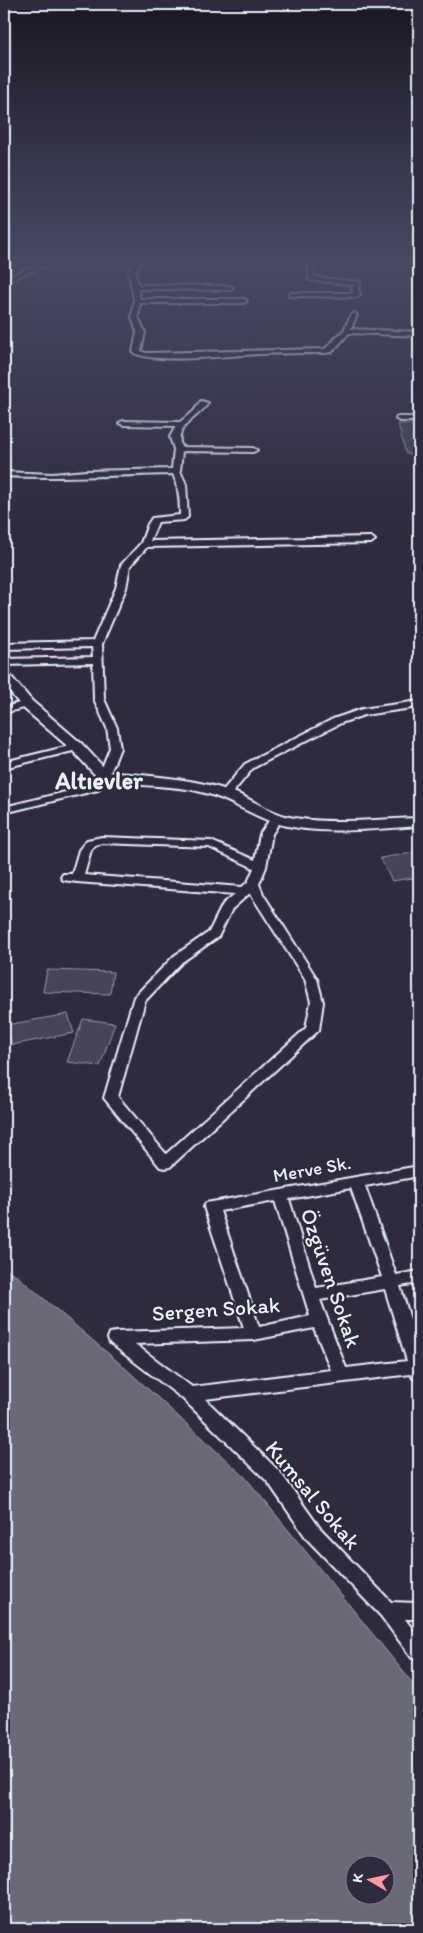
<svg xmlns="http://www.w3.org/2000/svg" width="423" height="1933" viewBox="0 0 423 1933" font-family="Itim,sans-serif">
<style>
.green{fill:#464455;stroke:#979aa6}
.water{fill:#696978;stroke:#9c9fab;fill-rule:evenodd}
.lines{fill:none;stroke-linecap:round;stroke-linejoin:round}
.minor-casing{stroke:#e8f1f8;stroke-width:4}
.tertiary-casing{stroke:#e8f1f8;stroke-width:4}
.minor{fill:#2f2a3d;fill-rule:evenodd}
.tertiary{fill:#2f2a3d;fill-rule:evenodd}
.labels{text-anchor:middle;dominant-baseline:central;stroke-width:4.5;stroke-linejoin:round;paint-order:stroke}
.street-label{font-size:19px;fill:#e8f1f8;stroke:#2f2a3d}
.near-street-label{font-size:22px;fill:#e8f1f8;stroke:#2f2a3d}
.district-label{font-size:24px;font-weight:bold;fill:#e8f1f8;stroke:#2f2a3d}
</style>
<rect width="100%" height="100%" fill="#2f2a3d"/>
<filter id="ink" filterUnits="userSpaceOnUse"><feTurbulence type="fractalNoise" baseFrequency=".02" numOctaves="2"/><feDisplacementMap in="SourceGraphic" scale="10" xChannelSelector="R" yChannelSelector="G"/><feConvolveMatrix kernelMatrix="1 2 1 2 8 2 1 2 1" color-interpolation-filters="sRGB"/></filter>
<g filter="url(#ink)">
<path class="green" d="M 398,424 L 419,424 L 419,454 L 406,454 Z
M 419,852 L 419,877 L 392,881 L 380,858 Z
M 47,970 L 113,972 L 110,994 L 43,992 Z
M 68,1014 L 74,1033 L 12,1045 L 6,1025 Z
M 83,1019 L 115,1023 L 100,1066 L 67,1062 Z"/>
<path class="water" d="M 4,1268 L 16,1275 L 124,1367 L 246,1478 L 419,1691 L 419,1929 L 4,1929 ZM 356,1866 L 386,1866 L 386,1896 L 356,1896 Z"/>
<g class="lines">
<defs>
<path id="minor" d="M 48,261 L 58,261 L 4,282 L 4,278 Z
M 136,261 L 142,261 L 135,271 L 138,285 L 230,286 L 233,288 L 230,290 L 138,289 L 140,299 L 244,299 L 247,301 L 244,303 L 140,303 L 138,317 L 145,332 L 141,351 L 146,353 L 325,349 L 344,330 L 351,315 L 354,313 L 357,315 L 351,329 L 419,332 L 419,336 L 349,333 L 332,352 L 325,353 C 303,353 281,353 259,354 C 235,355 150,365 133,352 L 137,332 L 132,317 L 134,301 L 129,271 Z
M 309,261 L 315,261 L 314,277 L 360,282 L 358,289 L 360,295 L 357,297 L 289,296 L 289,294 L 291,293 L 353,293 L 352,289 L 354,285 L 309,280 Z
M 201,401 L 208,403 C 197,420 174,424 181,447 L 253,448 L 257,450 L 253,452 L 182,451 L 180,471 L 186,484 L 188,517 L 184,520 L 158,522 L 150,541 L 371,537 L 375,540 L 371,543 L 147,547 L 130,566 L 126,588 L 102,644 L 104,699 L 117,728 L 120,748 L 109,776 L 98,790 L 4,813 L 4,807 L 90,786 L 99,775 L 110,748 L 107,728 L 94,699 L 93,663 L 4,665 L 4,659 L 93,657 L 92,647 L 4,649 L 4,643 L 93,641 L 116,588 L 121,565 L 141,543 L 148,524 L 152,518 L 180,515 C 180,500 179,487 173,474 C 117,475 60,479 4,476 L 4,472 L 52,474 L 86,471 L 172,469 L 174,449 L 170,437 L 176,426 L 123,425 L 119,423 L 123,421 L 180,422 L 194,411 Z
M 397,417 L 419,417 L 419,421 L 400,421 L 396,419 Z
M 27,701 L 32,704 L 31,706 L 4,713 L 4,707 Z
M 419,701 L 419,707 L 364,715 L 341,723 L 253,768 L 230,796 L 226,797 L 220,794 L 245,764 L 333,719 L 362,709 Z
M 77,744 L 81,745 L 82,747 L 81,749 L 4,768 L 4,762 Z
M 276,815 L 282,818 L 272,834 L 266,867 L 259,884 L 263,894 L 317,979 L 323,1002 L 319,1030 L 170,1167 L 165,1168 L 160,1167 L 104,1098 L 134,997 L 174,956 L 209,932 L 223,904 L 235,894 L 77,882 L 63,880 L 61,877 L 63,874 L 72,874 L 79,850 L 87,840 L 102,837 L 211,841 L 255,860 L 260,834 L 272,816 ZM 102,843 L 209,847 L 254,868 L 248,882 L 242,887 L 84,875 L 91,850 L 95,845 ZM 250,893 L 305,979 L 311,1002 L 306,1028 L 166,1154 L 118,1097 L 145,1001 L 182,962 L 218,937 L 232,909 Z
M 419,1166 L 419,1176 L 365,1186 L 396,1275 L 419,1271 L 419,1283 L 400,1286 L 419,1348 L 419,1380 L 413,1378 L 411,1374 L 205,1399 L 280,1472 L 319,1527 L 391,1602 L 419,1603 L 419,1619 L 405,1619 L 419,1638 L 419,1661 L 412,1658 L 381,1616 L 307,1539 L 268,1482 L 183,1399 L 110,1343 L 108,1338 L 110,1333 L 116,1332 L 244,1328 L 204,1207 L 206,1203 ZM 351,1188 L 382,1277 L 316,1288 L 289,1199 ZM 275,1201 L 310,1316 L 259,1327 L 220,1211 ZM 385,1289 L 407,1361 L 346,1368 L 320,1300 ZM 314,1328 L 331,1370 L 192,1387 L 135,1344 L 254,1340 Z"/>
<path id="tertiary" d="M 4,673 L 9,674 L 32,701 L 82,744 L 108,772 C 150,776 193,778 233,792 C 252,799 269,813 289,817 C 331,825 376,819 419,818 L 419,826 C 373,829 320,836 275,823 C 248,814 227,797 197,791 C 165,784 131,787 99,779 L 72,750 L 22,707 L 4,685 Z"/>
</defs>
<use href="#minor" class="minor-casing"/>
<use href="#tertiary" class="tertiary-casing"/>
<use href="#minor" class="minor"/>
<use href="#tertiary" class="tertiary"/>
</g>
</g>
<linearGradient id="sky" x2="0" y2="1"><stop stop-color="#1a1722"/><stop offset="0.49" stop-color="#474a62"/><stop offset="1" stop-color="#474a62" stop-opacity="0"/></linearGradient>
<rect width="423" height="532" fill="url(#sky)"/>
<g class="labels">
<g class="street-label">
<text transform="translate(312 1169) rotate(-10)">Merve Sk.</text>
</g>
<g class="near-street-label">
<text transform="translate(331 1278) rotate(71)">Özgüven Sokak</text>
<text transform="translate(216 1309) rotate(-4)">Sergen Sokak</text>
<text transform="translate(313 1495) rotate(50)">Kumsal Sokak</text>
</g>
<g class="district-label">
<text x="99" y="780">Altıevler</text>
</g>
</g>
<rect width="423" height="1933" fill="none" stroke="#2f2a3d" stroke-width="20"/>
<rect x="10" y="10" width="403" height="1913" fill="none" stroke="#e8f1f8" stroke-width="2" filter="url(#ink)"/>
<g transform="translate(370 1880) rotate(279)"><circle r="24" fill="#2f2a3d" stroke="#797a88"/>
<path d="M0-4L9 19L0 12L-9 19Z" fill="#ff9aa2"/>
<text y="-8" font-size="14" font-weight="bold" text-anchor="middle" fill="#e8f1f8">K</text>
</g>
</svg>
